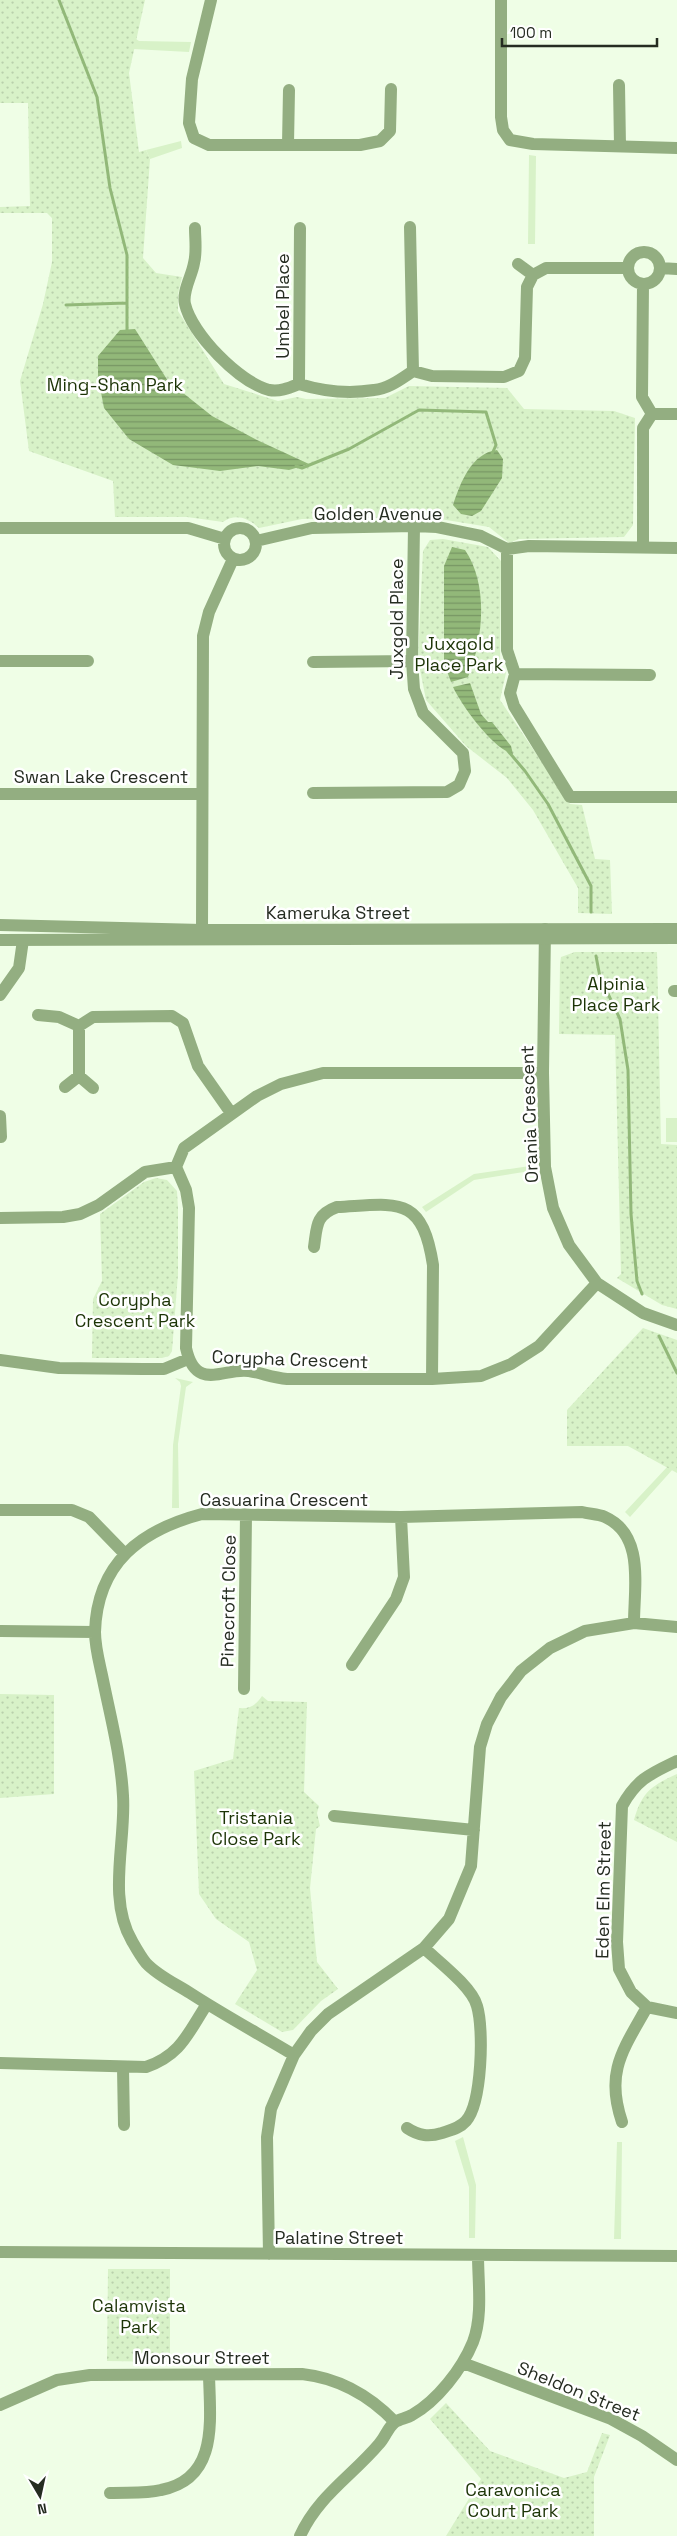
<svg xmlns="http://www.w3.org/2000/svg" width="677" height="2536" viewBox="0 0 677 2536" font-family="'Space Grotesk',sans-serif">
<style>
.grass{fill:#d8f2c8}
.park{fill:url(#park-dots)}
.water{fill:url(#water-rules)}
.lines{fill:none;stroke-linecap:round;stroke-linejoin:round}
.stream{stroke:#92b879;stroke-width:3}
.minor{stroke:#93ae81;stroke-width:12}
.tertiary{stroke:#93ae81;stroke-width:12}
.labels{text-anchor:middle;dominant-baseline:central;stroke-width:5;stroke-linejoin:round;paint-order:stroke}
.street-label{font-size:18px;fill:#252c21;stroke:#fff}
.park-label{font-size:18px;fill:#1c3406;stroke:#fff}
</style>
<defs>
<pattern id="park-dots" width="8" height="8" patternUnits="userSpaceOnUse" patternTransform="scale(1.25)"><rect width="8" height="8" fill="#d8f2c8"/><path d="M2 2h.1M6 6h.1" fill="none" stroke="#b9d0ac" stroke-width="1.8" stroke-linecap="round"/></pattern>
<pattern id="water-rules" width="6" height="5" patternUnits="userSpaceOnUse" patternTransform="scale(1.25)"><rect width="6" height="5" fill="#92b879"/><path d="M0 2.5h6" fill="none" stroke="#779663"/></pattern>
</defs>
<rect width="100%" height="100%" fill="#effee6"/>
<path class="grass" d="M 136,39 L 139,41 L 191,42 L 189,52 L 133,49 Z
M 181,141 L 182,148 L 150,159 L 146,150 Z
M 529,155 L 536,156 L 535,244 L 528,244 Z
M 666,1118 L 677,1118 L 677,1142 L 666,1142 Z
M 530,1166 L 530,1171 L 474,1180 L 426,1212 L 422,1207 L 474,1174 Z
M 175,1378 L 193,1382 L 186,1387 L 178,1444 L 179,1508 L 172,1508 L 173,1445 L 181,1386 L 180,1382 Z
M 668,1466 L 673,1469 L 630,1517 L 625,1512 Z
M 463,2137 L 476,2185 L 475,2238 L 469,2238 L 469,2187 L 455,2141 Z
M 617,2142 L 622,2142 L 621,2239 L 614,2239 Z"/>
<path class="park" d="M 0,0 L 145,0 L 129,73 L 139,152 L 146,150 L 150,159 L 143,258 L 156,273 L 182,277 L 178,294 L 178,311 L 224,384 L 278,401 L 297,397 L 306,399 L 385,398 L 409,386 L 507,388 L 524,409 L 614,411 L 635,418 L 633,525 L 624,537 L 519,539 L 509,543 L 489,527 L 428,517 L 302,519 L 259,528 C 248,518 236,513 223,522 L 187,517 L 115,517 L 113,481 L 29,451 L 20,381 L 43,304 L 52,262 L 52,218 L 47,213 L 0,213 L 0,207 L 30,206 L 28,103 L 0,103 Z
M 443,539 L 488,547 L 501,561 L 500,663 L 506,673 L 500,700 L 570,804 L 582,805 L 595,859 L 610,860 L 612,914 L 578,913 L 578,888 L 533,810 L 507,778 L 466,746 L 426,700 L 418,659 L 423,551 L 430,540 Z
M 575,952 L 657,952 L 661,1144 L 677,1145 L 677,1309 L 662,1305 L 617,1278 L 621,1274 L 615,1035 L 559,1034 L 560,964 L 561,957 Z
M 156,1178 L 167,1180 L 177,1191 L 178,1209 L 178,1274 L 172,1351 L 169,1356 L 162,1358 L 92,1358 L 93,1299 L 102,1281 L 100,1214 L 144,1182 Z
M 643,1328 L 677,1340 L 677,1473 L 628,1446 L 567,1446 L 567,1410 Z
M 0,1694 L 54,1695 L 54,1794 L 0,1798 Z
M 262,1696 L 268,1701 L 307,1702 L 304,1792 L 319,1806 L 317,1813 L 320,1826 L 316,1829 L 310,1888 L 317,1962 L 338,1989 L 321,2001 L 293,2030 L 282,2032 L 235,2004 L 257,1970 L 249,1942 L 216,1919 L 199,1894 L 194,1771 L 233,1759 L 239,1708 C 250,1709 256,1705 262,1696 Z
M 677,1774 L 677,1842 L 634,1820 C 642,1792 651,1786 677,1774 Z
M 108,2269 L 170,2269 L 170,2362 L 107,2361 Z
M 446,2403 L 490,2451 L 564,2478 L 587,2472 L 602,2433 L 610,2435 L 594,2477 L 594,2536 L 446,2536 L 481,2479 L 430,2419 Z"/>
<path class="water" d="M 135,329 L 168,381 L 212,416 L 257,440 L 309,464 L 289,470 L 258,466 L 220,471 L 173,465 L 129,439 L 104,408 L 98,377 L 98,356 L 120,330 Z
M 497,450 L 503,459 L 502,478 L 481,511 L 472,516 L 461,514 L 453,505 C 460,484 471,453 497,450 Z
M 452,547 L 465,550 C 489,585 483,640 468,677 L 451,682 L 444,663 L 444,566 Z
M 470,683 L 481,714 L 488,722 L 492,722 L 511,746 L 513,754 C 493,749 462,706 453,687 Z"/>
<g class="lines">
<path class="stream" d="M 59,0 L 97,97 L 110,188 L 127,255 L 127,332
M 66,305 L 126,303
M 296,466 L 302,468 L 349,449 L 419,410 L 486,412 L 496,445 L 492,454
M 508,751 L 525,771 L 548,804 L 591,886 L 591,912
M 596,956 L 600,977 L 620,1019 L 628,1070 L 631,1214 L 637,1281 L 642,1294
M 659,1336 L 677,1373"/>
<path class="minor" d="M 211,0 L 192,79 L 189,123 L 194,138 L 209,145 L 360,145 L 380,141 L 390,131 L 391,89
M 501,0 L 501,117 L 503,130 L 510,140 L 533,144 L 677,148
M 619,85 L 620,146
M 288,144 L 289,90
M 410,227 L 413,371
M 195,228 C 195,239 197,252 194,263 C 192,276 182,291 185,304 C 192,334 239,382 269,390 C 280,392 289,388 299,384
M628 268a16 16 0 1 1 32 0a16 16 0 1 1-32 0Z
M 518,264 L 533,275
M 660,268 L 677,269
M 299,384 C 322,391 349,394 374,390 C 388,389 401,379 413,371 L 432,376 L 504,377 L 519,371 L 525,358 L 527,287 L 533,275 L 546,268 L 628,268
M 299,384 L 300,228
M 652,414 L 677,414
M 0,528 L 188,528 L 225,539
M224 544a16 16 0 1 1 32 0a16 16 0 1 1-32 0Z
M 256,541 L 312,528 L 414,526 L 437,527 L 481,536 L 507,549 L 529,546 L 677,548
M 643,546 L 643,428 L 652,414 L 642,397 L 643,284
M 507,549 L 507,650 L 515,674 L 510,693 L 514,706 L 570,797 L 677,797
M 0,661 L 88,661
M 313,662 L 412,661
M 515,674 L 650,675
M 313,793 L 447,792 L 459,785 L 465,771 L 463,753 L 423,713 L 414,689 L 412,661 L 414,526
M 0,794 L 202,794
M 545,929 L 543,1073 L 545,1167 L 553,1208 L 569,1245 L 597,1283 L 643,1313 L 677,1325
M 202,930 L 203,636 L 209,612 L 233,559
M 674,991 L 677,991
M 0,995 L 19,968 L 23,940
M 38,1015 L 59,1017 L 79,1026 L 93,1017 L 172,1016 L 183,1023 L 198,1066 L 231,1113
M 79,1026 L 79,1076 L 93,1088
M 543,1073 L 323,1073 L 281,1084 L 257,1096 L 184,1148 L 176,1167 L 186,1190 L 189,1208 L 186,1348 C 196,1393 224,1367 249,1371 C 262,1373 273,1378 287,1379 L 432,1379 L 481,1376 L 511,1364 L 539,1346 L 597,1283
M 65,1087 L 79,1076
M 0,1116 L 1,1137
M 0,1218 L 63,1217 L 80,1214 L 99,1205 L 145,1172 L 176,1167
M 314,1247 C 317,1227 315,1215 337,1207 C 397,1204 422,1194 433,1265 L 432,1379
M 0,1360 L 59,1368 L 143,1369 L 164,1369 L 188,1359
M 0,1510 L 72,1510 L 89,1517 L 124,1553
M 0,1631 L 95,1632
M 352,1665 L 396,1599 L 404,1577 L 401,1517
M 244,1689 L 246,1514
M 677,1761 C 650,1774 637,1779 622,1806 L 617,1942 L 619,1969 L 631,1992 L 647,2007 L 677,2013
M 334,1816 L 474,1830
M 294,2055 C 259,2034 224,2015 190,1993 C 176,1984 158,1976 146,1963 C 141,1957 136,1948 132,1941 C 107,1898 126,1842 123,1796 C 121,1757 111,1719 103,1680 C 100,1665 95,1648 95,1632 C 97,1563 141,1530 202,1514 L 401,1517 L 582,1512 C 589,1514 598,1514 605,1517 C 645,1535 634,1587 634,1623
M 0,2063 L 146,2067 C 181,2055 188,2033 207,2004
M 123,2068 L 124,2125
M 622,2122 C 605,2072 623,2050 647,2007
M 407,2128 C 419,2136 429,2137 442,2133 C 451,2130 460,2128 466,2121 C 482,2103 484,2029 477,2006 C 472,1987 439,1962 424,1948
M 0,2252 L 677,2256
M 269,2254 L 267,2137 L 271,2109 L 294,2055 L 311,2031 L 328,2014 L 424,1948 L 449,1919 L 471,1866 L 480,1747 L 487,1724 L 501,1697 L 521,1671 L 550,1648 L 585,1631 L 634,1623 L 677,1627
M 463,2363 L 611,2419 L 642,2436 L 677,2460
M 0,2405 L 57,2380 L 90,2375 L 302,2374 C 338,2378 370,2396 395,2422
M 110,2493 C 127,2492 145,2494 161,2490 C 219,2479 210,2420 209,2375
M 300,2536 C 318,2496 352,2476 379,2444 C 385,2438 388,2427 395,2422 C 400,2419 407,2418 412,2415 C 437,2401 462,2369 473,2342 C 483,2316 478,2282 478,2255"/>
<path class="tertiary" d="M 0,925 L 202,930 L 677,929
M 0,940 L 677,938"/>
</g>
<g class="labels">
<g class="street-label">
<text transform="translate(282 306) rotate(-90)">Umbel Place</text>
<text x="378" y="513">Golden Avenue</text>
<text transform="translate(396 619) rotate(-90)">Juxgold Place</text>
<text x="101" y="776">Swan Lake Crescent</text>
<text x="338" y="912">Kameruka Street</text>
<text transform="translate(529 1114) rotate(-92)">Orania Crescent</text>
<text transform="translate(290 1359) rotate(2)">Corypha Crescent</text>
<text x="284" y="1499">Casuarina Crescent</text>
<text transform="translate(228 1601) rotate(-89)">Pinecroft Close</text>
<text transform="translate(603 1890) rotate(-89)">Eden Elm Street</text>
<text x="339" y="2237">Palatine Street</text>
<text x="202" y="2357">Monsour Street</text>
<text transform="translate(579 2391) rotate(22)">Sheldon Street</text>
</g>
<g class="park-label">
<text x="115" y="384">Ming-Shan Park</text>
<text x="459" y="643">Juxgold<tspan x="459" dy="21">Place Park</tspan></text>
<text x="616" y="983">Alpinia<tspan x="616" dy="21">Place Park</tspan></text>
<text x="135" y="1299">Corypha<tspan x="135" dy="21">Crescent Park</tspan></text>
<text x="256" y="1817">Tristania<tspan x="256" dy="21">Close Park</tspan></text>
<text x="139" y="2305">Calamvista<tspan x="139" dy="21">Park</tspan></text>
<text x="513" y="2489">Caravonica<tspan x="513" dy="21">Court Park</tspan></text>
</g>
</g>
<g transform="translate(40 2496) rotate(171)" stroke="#ffffff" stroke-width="4" paint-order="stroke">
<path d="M0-4L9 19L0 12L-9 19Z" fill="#252c21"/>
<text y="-8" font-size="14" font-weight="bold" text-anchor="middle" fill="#252c21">N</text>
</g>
<path d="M502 38v8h155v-8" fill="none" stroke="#252c21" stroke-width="2.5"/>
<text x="510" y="38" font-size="15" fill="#252c21" stroke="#ffffff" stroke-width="4" paint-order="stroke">100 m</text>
</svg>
